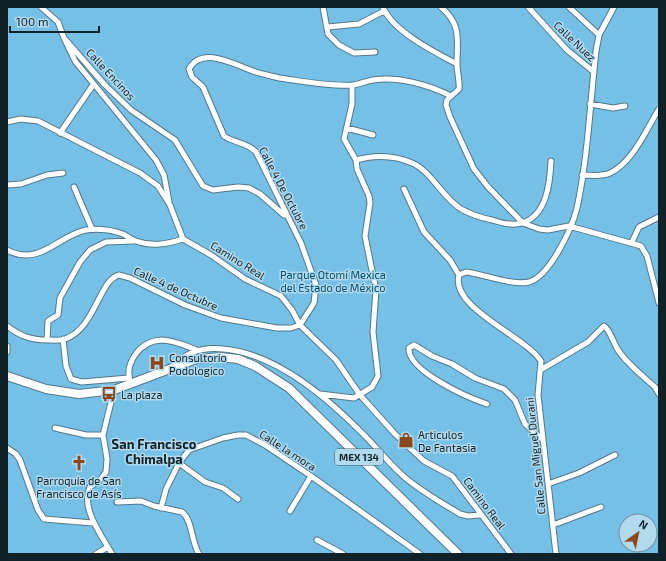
<svg xmlns="http://www.w3.org/2000/svg" width="666" height="561" viewBox="0 0 666 561" font-family="'Exo 2',sans-serif">
<style>
.green{fill:#74c0e6;fill-rule:evenodd}
.lines{fill:none;stroke-linecap:round;stroke-linejoin:round}
.street-casing{stroke:#53788a;stroke-width:7}
.primary-casing{stroke:#53788a;stroke-width:10}
.street{stroke:#fff;stroke-width:5}
.primary{stroke:#fff;stroke-width:8}
.labels{text-anchor:middle;dominant-baseline:central;stroke-width:3;stroke-linejoin:round;paint-order:stroke}
.shield{fill:#b2daee;stroke:#415863;stroke-width:1}
.shield-label{font-size:10px;font-weight:bold;fill:#112128}
.street-label{font-size:11px;fill:#112128;stroke:#b2daee}
.park-label{font-size:11px;fill:#004c67;stroke:#b2daee}
.poi-label{font-size:11px;fill:#112128;stroke:#b2daee;text-anchor:start}
.quarter-label{font-size:13px;font-weight:bold;fill:#112128;stroke:#b2daee}
</style>
<rect width="100%" height="100%" fill="#b2daee"/>
<path class="green" d="M 7,7 L 659,7 L 659,554 L 7,554 ZM 626,521 L 650,521 L 650,545 L 626,545 Z"/>
<g class="lines">
<defs>
<path id="street" d="M 41,7 L 58,22 L 64,38 L 105,85 L 131,110 L 175,140 L 203,186 L 213,190 L 238,187 L 249,188 L 260,194 L 284,215
M 323,7 L 328,34 L 339,45 L 354,53 L 375,52
M 383,7 C 392,31 436,53 457,64
M 441,7 C 462,25 457,40 457,64 C 457,73 460,81 459,89 L 447,100 L 446,105 L 450,117 L 474,169 L 488,187 L 523,223 L 539,229 L 548,230 L 569,226 L 641,246 L 647,256 L 659,303
M 528,7 L 567,50 L 594,72
M 569,7 L 599,35
M 328,27 L 359,24 L 384,11
M 65,40 L 75,61 L 156,160 L 164,175 L 169,202
M 590,104 L 613,108 L 625,106
M 7,122 L 21,119 L 38,121 L 140,173 L 158,186 L 170,205 L 183,239 L 211,255 L 245,279 L 281,296 L 292,310 L 300,325 L 336,360 L 360,395 L 395,434 L 424,461 L 452,476 L 456,481 L 511,554
M 347,128 L 373,135
M 60,133 L 93,85
M 356,160 C 374,155 394,155 412,163 C 431,171 442,197 461,209 C 470,214 482,218 492,220 C 501,223 513,226 522,223 C 547,216 550,182 551,161
M 582,175 C 591,175 602,177 610,173 C 633,162 646,130 659,109
M 7,185 L 21,184 L 47,175 L 63,173
M 74,187 L 92,229
M 404,189 L 424,232 L 450,260 L 459,275
M 632,242 L 639,227 L 659,217
M 7,250 C 40,267 57,236 86,230 C 98,228 114,230 125,235 C 128,237 132,240 136,241 C 152,247 167,244 183,239
M 459,275 L 466,272 C 483,274 513,286 529,282 C 550,276 572,228 577,208 C 588,157 590,103 596,51 L 599,35 L 614,7
M 459,275 C 450,308 525,336 541,361 L 538,395 L 556,554
M 7,326 C 20,336 31,340 47,340 C 52,340 60,341 65,339 C 95,329 99,280 119,275 L 130,278 L 185,305 L 221,318 L 277,328 L 291,328 L 300,325 L 314,303 L 316,285 L 301,243 L 256,152 C 247,142 234,143 224,136 L 203,87 L 192,77 L 189,69 C 202,45 235,65 253,71 C 261,74 271,76 279,78 C 301,81 332,87 353,85 C 360,84 366,81 373,80 C 398,76 429,85 451,96
M 63,339 L 66,366 L 71,379 L 82,382 L 129,378
M 47,340 L 48,321 L 58,315 L 60,298 L 80,262 L 90,250 L 106,242 L 134,241
M 7,346 L 7,352
M 174,366 C 187,351 204,347 223,349 C 274,353 323,394 358,429 C 373,443 385,459 400,473 C 415,488 442,503 460,514 L 468,516 L 480,515
M 542,369 L 588,342 L 604,326 C 609,328 614,344 618,350 C 627,364 643,376 655,387 L 659,394
M 131,384 C 123,364 140,341 161,340 C 174,340 186,346 197,350
M 320,394 L 354,398 L 372,387 L 378,376 L 373,332 L 376,290 L 365,236 L 370,203 L 369,196 L 357,169 L 356,160 L 344,139 L 352,104 L 352,85
M 487,404 C 469,398 407,371 409,348 L 414,345 L 432,356 L 452,364 L 475,378 L 504,389 L 515,400 L 525,424 L 543,440
M 55,428 L 86,435 L 103,435
M 7,448 L 16,454 L 20,460 L 38,510 L 44,519 L 93,523
M 179,463 L 205,482 L 223,488 L 238,499
M 548,484 L 579,473 L 615,455
M 117,502 L 141,501 L 154,506 L 182,512 C 193,521 191,542 199,554
M 161,508 L 166,489 L 179,463 L 189,450 L 223,438 L 238,435 L 246,435 L 265,445 L 311,476 L 420,554
M 290,511 L 311,476
M 553,525 L 601,507
M 317,540 L 343,554
M 96,554 L 108,547
M 112,554 C 102,536 80,508 90,487 L 101,479 L 106,472 L 107,459 L 103,435 L 114,390"/>
<path id="primary" d="M 7,376 L 46,389 L 79,394 L 114,390 L 196,359 L 221,357 L 238,359 L 255,366 L 289,388 L 458,554"/>
</defs>
<use href="#street" class="street-casing"/>
<use href="#primary" class="primary-casing"/>
<use href="#street" class="street"/>
<use href="#primary" class="primary"/>
</g>
<defs>
<symbol id="hospital-bare" viewBox="-9 -9 18 18"><path d="M-5-5h3v3.5h4V-5h3V5h-3V1.5h-4V5h-3Z" fill="#8c481b" stroke="#b2daee" stroke-width="2.5" paint-order="stroke"/></symbol>
<symbol id="bus-bare" viewBox="-9 -9 18 18"><path d="M-5-6H5V4H4V6H2V4H-2V6H-4V4H-5ZM-3.5-4V0h7V-4ZM-3.5 1.2v1.5H-2V1.2ZM2 1.2v1.5H3.5V1.2Z" fill="#8c481b" stroke="#b2daee" stroke-width="2.5" paint-order="stroke"/></symbol>
<symbol id="shop-bare" viewBox="-9 -9 18 18"><path d="M-5-2.5h2.3a2.7 3.5 0 0 1 5.4 0H5L5.5 6h-11ZM-1.5-2.5h3a1.5 2.3 0 0 0-3 0Z" fill="#8c481b" stroke="#b2daee" stroke-width="2.5" paint-order="stroke"/></symbol>
<symbol id="church-bare" viewBox="-9 -9 18 18"><path d="M-1.2-6h2.4v3.5h3.3v2.4h-3.3V6h-2.4V-.1h-3.3v-2.4h3.3Z" fill="#8c481b" stroke="#b2daee" stroke-width="2.5" paint-order="stroke"/></symbol>
</defs>
<g fill-rule="evenodd">
<use href="#hospital-bare" x="146" y="352" width="22" height="22"/>
<use href="#bus-bare" x="98" y="383" width="22" height="22"/>
<use href="#shop-bare" x="395" y="429" width="22" height="22"/>
<use href="#church-bare" x="68" y="452" width="22" height="22"/>
</g>
<g class="labels">
<rect class="shield" x="335" y="449" width="48" height="16" rx="3"/>
<g class="shield-label">
<text x="359" y="457">MEX 134</text>
</g>
<g class="street-label">
<text transform="translate(575 41) rotate(43)">Calle Nuez</text>
<text transform="translate(111 74) rotate(47)">Calle Encinos</text>
<text transform="translate(284 188) rotate(62)">Calle 4 De Octubre</text>
<text transform="translate(238 260) rotate(32)">Camino Real</text>
<text transform="translate(176 288) rotate(24)">Calle 4 de Octubre</text>
<text transform="translate(288 450) rotate(33)">Calle la mora</text>
<text transform="translate(535 456) rotate(-96)">Calle San Miguel Durani</text>
<text transform="translate(485 503) rotate(53)">Camino Real</text>
</g>
<g class="park-label">
<text x="333" y="274">Parque Otomí Mexica<tspan x="333" dy="13">del Estado de México</tspan></text>
</g>
<g class="poi-label">
<text x="169" y="357">Consultorio<tspan x="169" dy="13">Podologico</tspan></text>
<text x="121" y="394">La plaza</text>
<text x="418" y="434">Articulos<tspan x="418" dy="13">De Fantasia</tspan></text>
<text x="79" y="480" text-anchor="middle">Parroquia de San<tspan x="79" dy="13">Francisco de Asís</tspan></text>
</g>
<g class="quarter-label">
<text x="154" y="444">San Francisco<tspan x="154" dy="15">Chimalpa</tspan></text>
</g>
</g>
<rect width="666" height="561" fill="none" stroke="#112128" stroke-width="16"/>
<g transform="translate(638 533) rotate(33)"><circle r="19" fill="#b2daee" stroke="#72909f"/>
<path d="M0-3L7 15L0 10L-7 15Z" fill="#8c481b"/>
<text y="-6" font-size="11" font-weight="bold" text-anchor="middle" fill="#112128">N</text>
</g>
<path d="M10 26v6h89v-6" fill="none" stroke="#112128" stroke-width="2"/>
<text x="16" y="26" font-size="12" fill="#112128" stroke="#b2daee" stroke-width="3" paint-order="stroke">100 m</text>
</svg>
